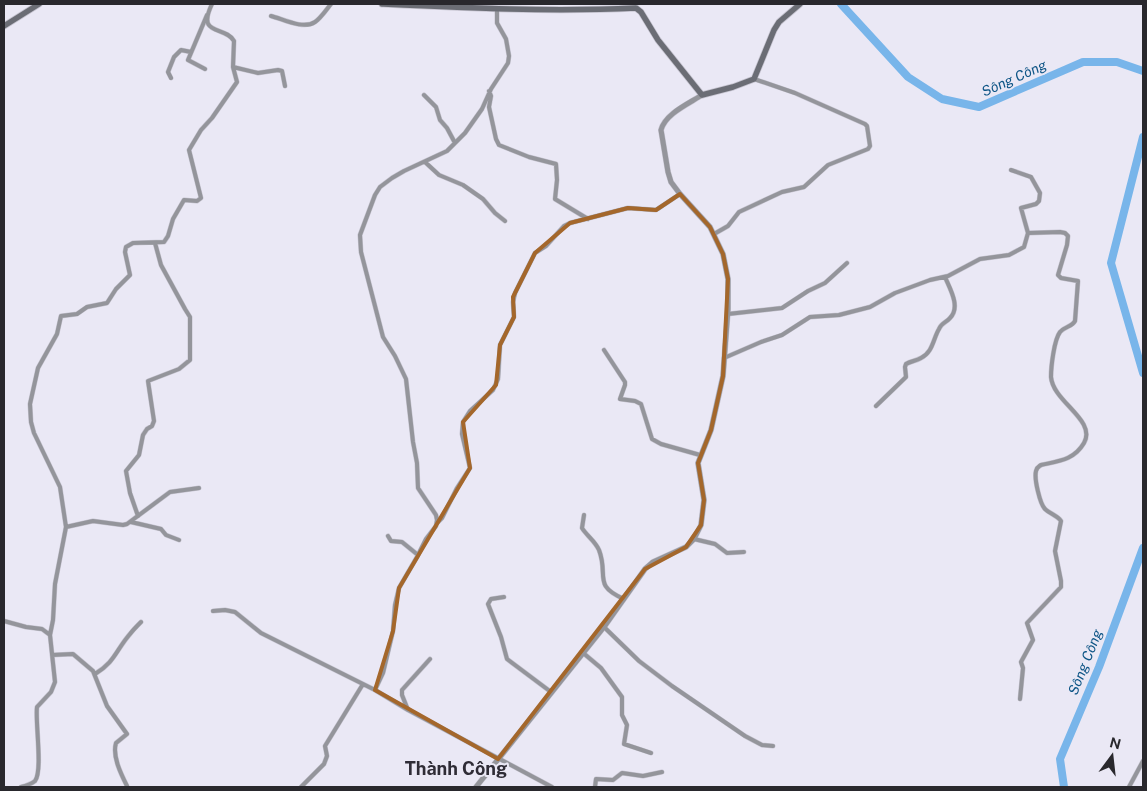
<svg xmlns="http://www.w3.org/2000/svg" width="1147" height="791" viewBox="0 0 1147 791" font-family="'Public Sans',sans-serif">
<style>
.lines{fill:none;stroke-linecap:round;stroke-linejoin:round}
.river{stroke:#78b5ea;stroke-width:8}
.minor-casing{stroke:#c7c5d1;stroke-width:5}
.tertiary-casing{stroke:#c7c5d1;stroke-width:6}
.secondary-casing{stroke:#c7c5d1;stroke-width:7}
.minor{stroke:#94959b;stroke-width:4}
.tertiary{stroke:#94959b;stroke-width:5}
.secondary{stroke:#6b6d75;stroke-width:5.5}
.marked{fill:none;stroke:#a4672b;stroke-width:4;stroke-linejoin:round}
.labels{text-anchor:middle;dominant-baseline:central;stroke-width:4;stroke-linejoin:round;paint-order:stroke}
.water-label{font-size:14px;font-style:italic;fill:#0e5586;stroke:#eae8f5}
.district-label{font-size:18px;font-weight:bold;fill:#2f2c36;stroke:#eae8f5}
</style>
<rect width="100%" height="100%" fill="#eae8f5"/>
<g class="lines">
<path class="river" d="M 841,4 L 908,77 L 942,99 L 979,107 L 1083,62 L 1117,62 L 1143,71
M 1143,137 L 1111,263 L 1143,373
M 1064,787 L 1060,759 L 1099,667 L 1143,548"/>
<defs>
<path id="minor" d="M 271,16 C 283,19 303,30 315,22 C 321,18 326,10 331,4
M 233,67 L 258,73 L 278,70 L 282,71 L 285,86
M 205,69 L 188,60 L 207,15
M 171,78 L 168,72 L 174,57 L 181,50 L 191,52
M 489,91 L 491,96 L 489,107 L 496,139 L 499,145 L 529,157 L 556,164 L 557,180 L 555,199 L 588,219
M 424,95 L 436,107 L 440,120 L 447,128 L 455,143
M 425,162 L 439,175 L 463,185 L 483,199 L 495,213 L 505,221
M 714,234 L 728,226 L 739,212 L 782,192 L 804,187 L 828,165 L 868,149 L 870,146 L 867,126 L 865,124 L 795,93 L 754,79
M 728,314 L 782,308 L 808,291 L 825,283 L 847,263
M 604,350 L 625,382 L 625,385 L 620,399 L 635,401 L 641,404 L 652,439 L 661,444 L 700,455
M 724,358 L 761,342 L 782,335 L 810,317 L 839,315 L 870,307 L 895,293 L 930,280 L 948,276 L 980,259 L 1009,255 L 1024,247 L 1028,233 L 1021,208 L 1036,204 L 1039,201 L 1040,193 L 1031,177 L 1011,170
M 876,406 L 906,377 L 905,367 L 906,364 C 911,361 916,361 921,358 C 933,352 933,339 939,329 C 941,323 947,322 950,318 C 961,307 950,289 945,277
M 584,515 L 582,528 C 587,536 595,541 599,550 C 609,576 592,585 624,599
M 138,516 L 130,493 L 126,471 L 139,455 L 143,435 L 147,429 L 152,426 L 154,421 L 148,381 L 179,369 L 190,360 L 190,317 L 185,309 L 161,265 L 155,243
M 131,522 L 161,529 L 166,535 L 179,540
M 437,523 L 442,518 L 457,488 L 470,468 L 462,434 L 463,422 L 470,411 L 493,390 L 498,379 L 500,345 L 514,317 L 513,302 L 515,293 L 535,253 L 546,246 L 564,226 L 570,223 L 628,208 L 656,210 L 680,194
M 66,527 L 93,521 L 123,525 L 127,524 L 170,492 L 199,488
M 388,536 L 391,541 L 402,542 L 418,555
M 694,539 L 715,544 L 727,553 L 744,552
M 504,597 L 491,599 L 488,604 L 501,637 L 507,659 L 551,692
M 213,611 L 225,610 L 235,612 L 261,633 L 375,690 L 408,710 L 552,787
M 4,621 L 26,627 L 42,629 L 50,635
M 604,627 L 639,661 L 672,686 L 745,736 L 762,745 L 773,746
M 582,652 L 601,668 L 622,697 L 622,715 L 627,725 L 624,744 L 651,753
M 52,655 L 73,654 L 93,671 L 107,706 L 127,734 L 116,743 C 112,756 121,774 127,786
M 95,674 C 115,662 116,650 130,634 C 133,630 137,626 141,622
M 375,690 L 383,673 L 393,631 L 395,605 L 399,588 L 417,557 L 426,539 L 436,526 L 437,520 L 436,515 L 418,488 L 417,463 L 413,442 L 406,379 L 395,356 L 383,337 L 361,252 L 360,235 L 375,195 L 380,187 L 392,178 L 404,171 L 447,151 L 465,133 L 482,109 L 491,89 L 508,63 L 509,56 L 506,39 L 497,23 L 497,9
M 1020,699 L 1023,668 L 1021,662 L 1033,640 L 1027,623 L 1061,587 L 1061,581 L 1055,551 L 1061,521 C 1057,515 1050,514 1045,509 C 1040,504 1034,479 1036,471 C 1037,467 1038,467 1041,465 C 1059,461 1074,460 1084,443 C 1097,420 1053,402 1051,377 C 1051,367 1054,340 1060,332 C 1065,326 1072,327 1075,321 L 1078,281 L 1061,278 L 1058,275 L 1067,245 L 1068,236 L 1065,233 L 1060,232 L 1028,233
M 408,710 L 402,695 L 402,690 L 430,659
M 21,787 C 25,786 31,784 35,781 C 43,771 35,721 37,707 L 51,692 L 55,682 L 50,635 L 53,620 L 55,584 L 66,527 L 60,487 L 34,433 L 31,422 L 30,404 L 38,368 L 57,334 L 61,316 L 77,314 L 87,307 L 107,303 L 116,289 L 130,275 L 125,252 L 126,247 L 133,243 L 164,242 L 168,236 L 173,219 L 184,200 L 197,201 L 201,198 L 189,150 L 201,130 L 212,118 L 237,82 L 233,67 L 234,41 C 225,25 196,37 212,4
M 301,787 L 324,764 L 327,756 L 325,746 L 363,684
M 595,787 L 596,779 L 613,780 L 622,773 L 643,776 L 662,772
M 1129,787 L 1143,761"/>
<path id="tertiary" d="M 476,787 L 604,627 L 645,569 L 653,562 L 686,547 L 694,539 L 701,525 L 704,500 L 698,463 L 711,430 L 723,376 L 728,309 L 728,279 L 723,254 L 710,227 L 680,194 L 671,182 L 668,172 L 661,130 C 665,114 688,104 702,95"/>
<path id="secondary" d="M 382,4 C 467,8 551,12 636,8 L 641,12 L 658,40 L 702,95 L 733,87 L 754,79 L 774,30 L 779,22 L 800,4
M 4,26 L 39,4"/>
</defs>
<use href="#minor" class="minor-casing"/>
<use href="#tertiary" class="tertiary-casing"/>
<use href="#secondary" class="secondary-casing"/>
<use href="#minor" class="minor"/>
<use href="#tertiary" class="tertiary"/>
<use href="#secondary" class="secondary"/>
</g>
<path class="marked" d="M 680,194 L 710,227 L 723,254 L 728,279 L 723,376 L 711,430 L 698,463 L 704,500 L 701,525 L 686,547 L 645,569 L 498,759 L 375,690 L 393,631 L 399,588 L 470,468 L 463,422 L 496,385 L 500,345 L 514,317 L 513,297 L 535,253 L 570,223 L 628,208 L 656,210 Z"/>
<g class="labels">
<g class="water-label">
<text transform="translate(1014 78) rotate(-24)">Sông Công</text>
<text transform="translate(1085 662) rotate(-68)">Sông Công</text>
</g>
<g class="district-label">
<text x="456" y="768">Thành Công</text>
</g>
</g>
<rect width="1147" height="791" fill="none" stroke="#29282d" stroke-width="10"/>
<g transform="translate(1112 756) rotate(15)" stroke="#eae8f5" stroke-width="4" paint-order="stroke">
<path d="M0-4L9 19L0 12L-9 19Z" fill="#29282d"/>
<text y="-8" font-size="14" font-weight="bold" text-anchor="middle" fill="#29282d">N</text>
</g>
</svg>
